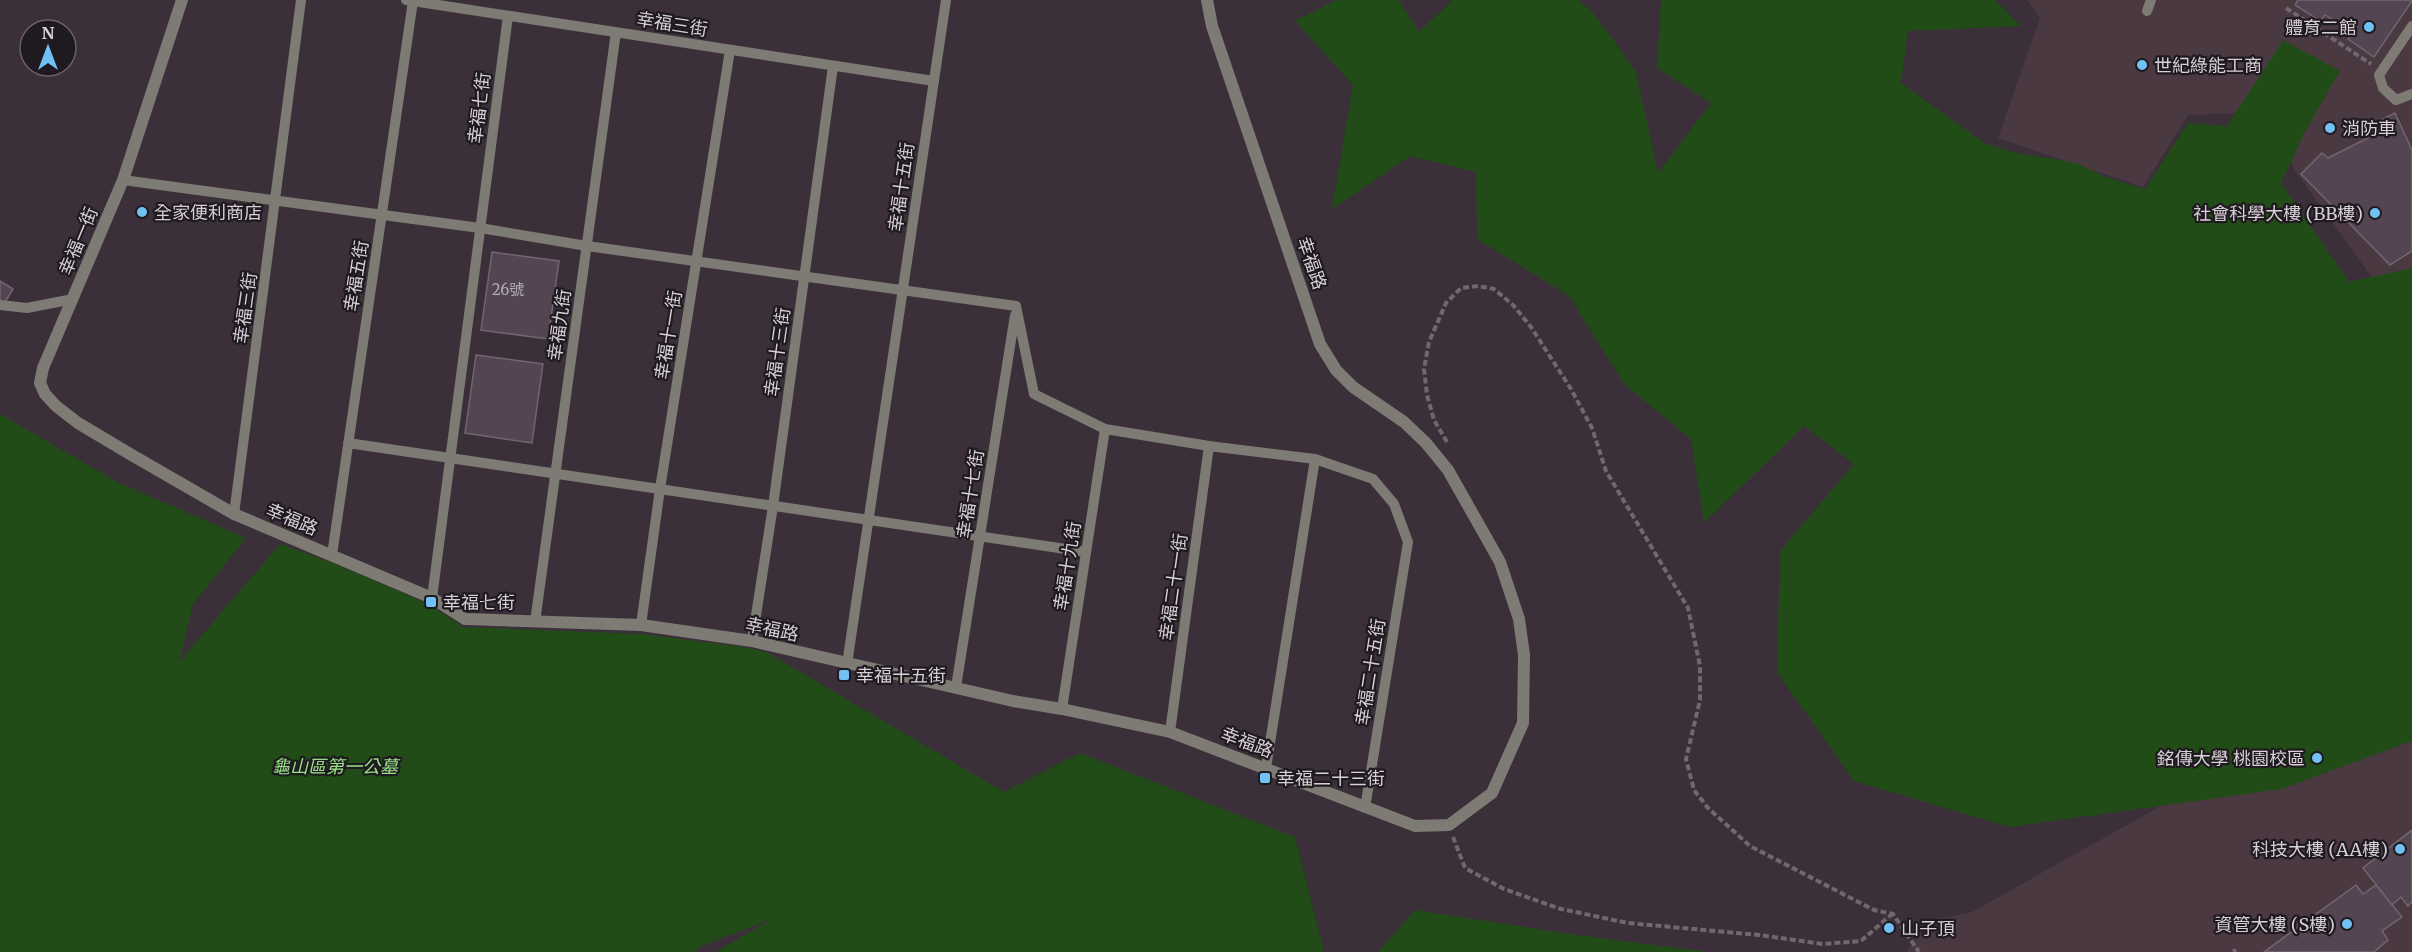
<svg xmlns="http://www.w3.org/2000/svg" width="2412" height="952" viewBox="0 0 2412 952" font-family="Merriweather,'Noto Sans TC',serif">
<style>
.education{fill:#4b3942}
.green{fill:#224c17}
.building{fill:#534652;stroke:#726570;stroke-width:1.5}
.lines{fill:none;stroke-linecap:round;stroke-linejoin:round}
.path{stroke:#706770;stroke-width:4;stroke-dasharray:6 3;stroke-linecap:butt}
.service{stroke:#7e7a74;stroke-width:10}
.minor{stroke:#7e7a74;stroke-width:12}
.poi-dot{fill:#71c1f5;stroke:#1f1a1f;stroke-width:2}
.labels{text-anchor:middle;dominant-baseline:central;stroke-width:4.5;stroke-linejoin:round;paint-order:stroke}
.number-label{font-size:15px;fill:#b5adb5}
.street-label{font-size:18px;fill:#d6cfd6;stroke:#1f1a1f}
.poi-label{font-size:18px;fill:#d6cfd6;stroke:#1f1a1f;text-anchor:start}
.park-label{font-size:18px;font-style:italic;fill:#98e186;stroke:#1f1a1f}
</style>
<rect width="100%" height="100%" fill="#3b303a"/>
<path class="education" d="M 2027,0 L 2262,0 L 2262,2 L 2263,0 L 2412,0 L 2412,333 L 2294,169 L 2263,92 L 2261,51 L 2259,112 L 2188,115 L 2143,187 L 1998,138 L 2040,18 Z
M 2412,567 L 2412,952 L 1906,952 L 1933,920 L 1972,912 L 2154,810 L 2290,707 Z"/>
<path class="green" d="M 1336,0 L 1398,0 L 1419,32 L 1453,0 L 1577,0 L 1593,12 L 1636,72 L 1658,173 L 1711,103 L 1657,68 L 1661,0 L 1995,0 L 2021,26 L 1908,31 L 1901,83 L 1986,144 L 2017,153 L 2077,163 L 2105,177 L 2145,189 L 2188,123 L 2227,126 L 2283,40 L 2340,71 L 2305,132 L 2281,183 L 2349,282 L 2412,268 L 2412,741 L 2282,789 L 2009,827 L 1854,781 L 1777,672 L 1780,551 L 1854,464 L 1804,426 L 1704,523 L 1691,439 L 1624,384 L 1569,296 L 1477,239 L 1476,172 L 1410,156 L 1332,209 L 1353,85 L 1295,21 Z
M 0,414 L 117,482 L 246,538 L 193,604 L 179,662 L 280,544 L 328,561 L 429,604 L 463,627 L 642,634 L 750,648 L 768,653 L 1004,792 L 1080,753 L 1295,837 L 1324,952 L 716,952 L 774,918 L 699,947 L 694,952 L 0,952 Z
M 1415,910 L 1570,934 L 1707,952 L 1378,952 Z"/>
<path class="building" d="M 2298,0 L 2412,0 L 2412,1 L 2374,57 L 2348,39 L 2352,33 L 2325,15 L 2320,21 L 2295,5 Z
M 2395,113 L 2412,150 L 2412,251 L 2390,265 L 2301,174 L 2322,153 L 2328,158 L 2368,138 L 2363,129 Z
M 492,252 L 559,261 L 548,339 L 481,330 Z
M 0,281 L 13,289 L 4,304 L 0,301 Z
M 476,355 L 543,364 L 532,443 L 465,433 Z
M 2412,830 L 2412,902 L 2408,906 L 2401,897 L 2392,905 L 2363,868 Z
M 2356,885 L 2363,894 L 2376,885 L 2402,917 L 2382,931 L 2388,940 L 2374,952 L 2264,952 Z"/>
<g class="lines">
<path class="path" d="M 2286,8 L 2371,64
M 1447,442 L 1434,420 L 1427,395 L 1424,369 L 1429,342 L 1446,303 L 1461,288 L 1478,286 L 1494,289 L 1513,305 L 1531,327 L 1571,389 L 1592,428 L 1606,471 L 1688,608 L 1700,666 L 1700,700 L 1686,759 L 1694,790 L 1708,808 L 1750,846 L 1874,910 L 1893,914 L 1919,952
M 1453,837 L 1465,868 L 1504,889 L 1561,909 L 1628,923 L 1759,935 L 1823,944 L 1861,941 L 1892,914
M 2234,952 L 2235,949"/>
<path class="service" d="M 406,0 L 934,81
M 2147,11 L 2151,0
M 2412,26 L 2379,75 L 2383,88 L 2396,100 L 2412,94
M 123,180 L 480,228 L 587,246 L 1016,306
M 0,305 L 27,308 L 73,299
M 1016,306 L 1034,394 L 1105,429 L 1209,446 L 1315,459 L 1373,479 L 1394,504 L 1408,542 L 1365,808
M 348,443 L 1086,552
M 234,514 L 301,0
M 332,555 L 413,1
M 432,598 L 508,16
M 535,622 L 616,32
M 641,625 L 660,489 L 730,50
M 752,641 L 773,506 L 833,66
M 847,664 L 946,0
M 956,687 L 1015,315
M 1062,709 L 1105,429
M 1170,732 L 1209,446
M 1266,768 L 1315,459"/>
<path class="minor" d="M 182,0 L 123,180 L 43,368 L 40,383 L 45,394 L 56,406 L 78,423 L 130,454 L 234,514 L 432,598 L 465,619 L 641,625 L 752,641 L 1013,701 L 1062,709 L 1170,732 L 1415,826 L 1449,825 L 1492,793 L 1523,723 L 1524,655 L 1519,619 L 1500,562 L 1448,470 L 1426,443 L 1404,422 L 1353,387 L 1336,370 L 1320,344 L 1212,26 L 1207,0"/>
</g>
<g class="poi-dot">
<circle cx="2369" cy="27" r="6"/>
<circle cx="2142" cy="65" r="6"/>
<circle cx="2330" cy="128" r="6"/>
<circle cx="142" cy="212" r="6"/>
<circle cx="2375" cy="213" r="6"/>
<rect x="425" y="596" width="12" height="12" rx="3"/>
<rect x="838" y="669" width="12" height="12" rx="3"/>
<circle cx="2317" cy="758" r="6"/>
<rect x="1259" y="772" width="12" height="12" rx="3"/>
<circle cx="2400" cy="849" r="6"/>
<circle cx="2347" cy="924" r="6"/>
<circle cx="1889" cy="928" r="6"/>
</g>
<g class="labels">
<g class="number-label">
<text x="508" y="289">26號</text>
</g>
<g class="street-label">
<text transform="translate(672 24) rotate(9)">幸福三街</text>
<text transform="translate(479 108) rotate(-83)">幸福七街</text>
<text transform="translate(901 187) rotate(-82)">幸福十五街</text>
<text transform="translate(78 241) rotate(-67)">幸福一街</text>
<text transform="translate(1312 263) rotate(71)">幸福路</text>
<text transform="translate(356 276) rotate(-81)">幸福五街</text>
<text transform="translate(245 308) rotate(-82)">幸福三街</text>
<text transform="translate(559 325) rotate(-82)">幸福九街</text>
<text transform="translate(668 335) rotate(-81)">幸福十一街</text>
<text transform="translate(777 352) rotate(-82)">幸福十三街</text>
<text transform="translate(970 494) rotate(-81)">幸福十七街</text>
<text transform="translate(292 519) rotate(23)">幸福路</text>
<text transform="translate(1067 566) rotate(-81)">幸福十九街</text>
<text transform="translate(1173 587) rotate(-82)">幸福二十一街</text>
<text transform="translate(772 629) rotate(12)">幸福路</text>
<text transform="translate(1370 672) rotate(-81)">幸福二十五街</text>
<text transform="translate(1247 742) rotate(21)">幸福路</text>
</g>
<g class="poi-label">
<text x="2357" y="27" text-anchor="end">體育二館</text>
<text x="2154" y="65">世紀綠能工商</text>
<text x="2342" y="128">消防車</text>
<text x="154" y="212">全家便利商店</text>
<text x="2363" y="213" text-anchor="end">社會科學大樓 (BB樓)</text>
<text x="443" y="602">幸福七街</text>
<text x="856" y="675">幸福十五街</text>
<text x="2305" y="758" text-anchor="end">銘傳大學 桃園校區</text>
<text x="1277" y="778">幸福二十三街</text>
<text x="2388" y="849" text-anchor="end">科技大樓 (AA樓)</text>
<text x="2335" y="924" text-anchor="end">資管大樓 (S樓)</text>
<text x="1901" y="928">山子頂</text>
</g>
<g class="park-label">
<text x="335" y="766">龜山區第一公墓</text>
</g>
</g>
<g transform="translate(48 48)"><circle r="28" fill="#1f1a1f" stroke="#686268" stroke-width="1.5"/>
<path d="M0-4.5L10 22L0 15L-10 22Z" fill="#71c1f5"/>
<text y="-9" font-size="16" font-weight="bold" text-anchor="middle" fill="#d6cfd6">N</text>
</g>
</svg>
